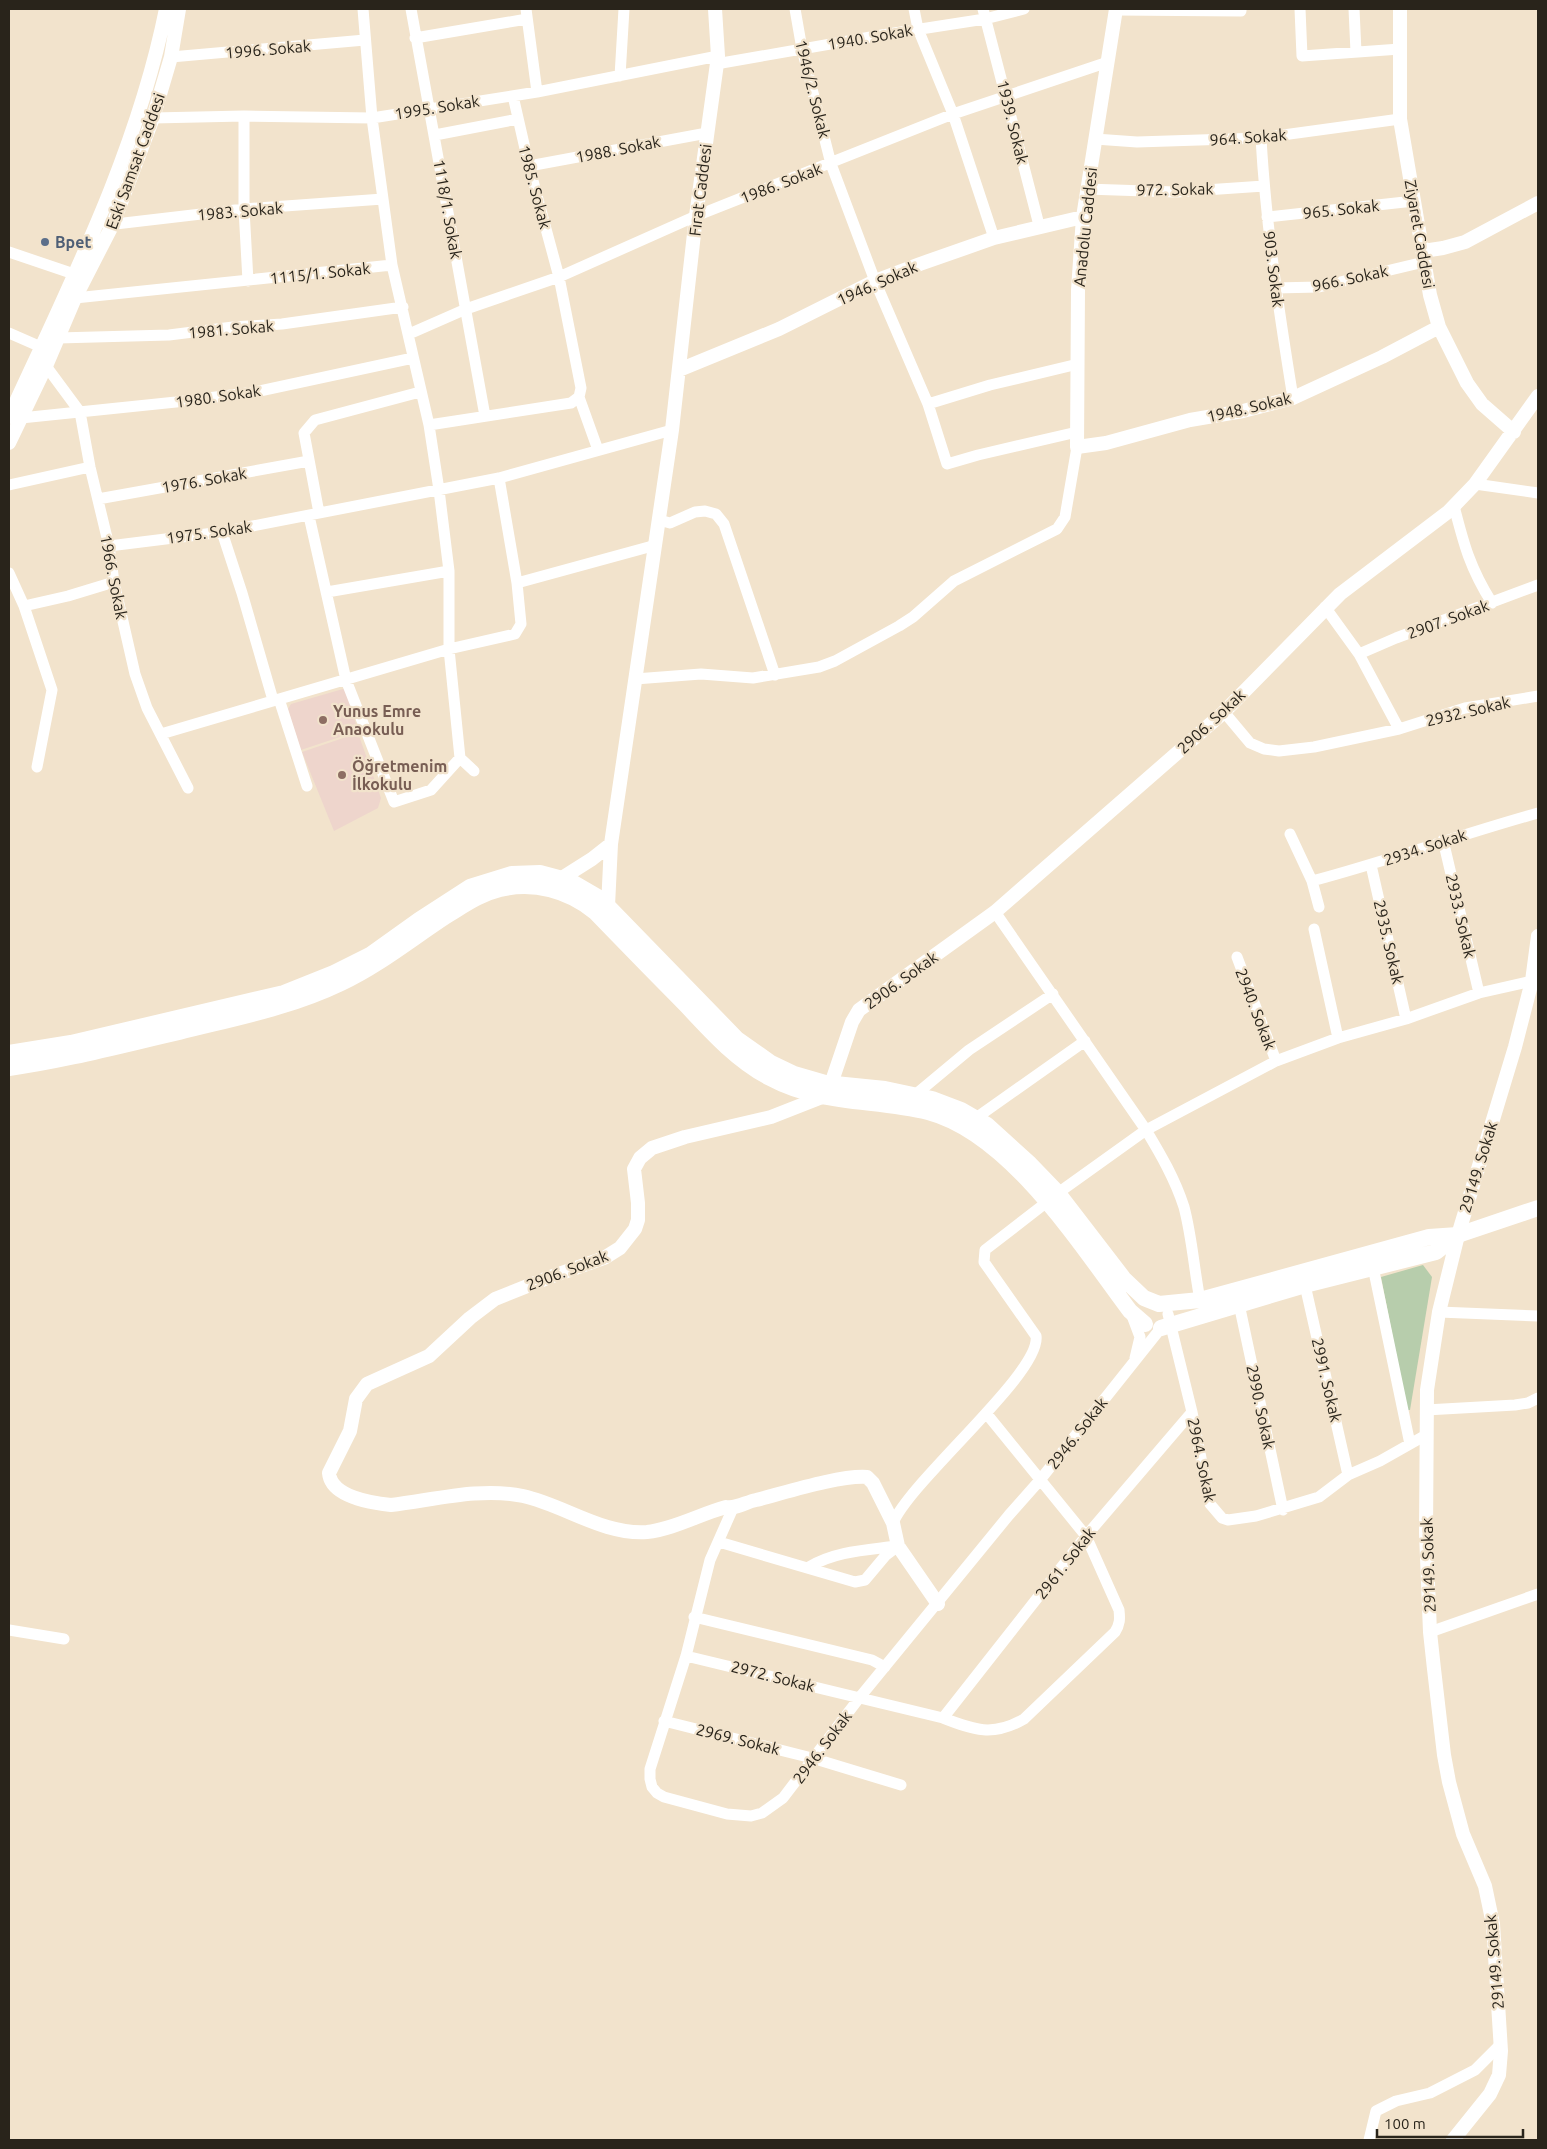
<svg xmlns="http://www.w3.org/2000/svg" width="1547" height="2149" viewBox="0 0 1547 2149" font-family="Ubuntu,sans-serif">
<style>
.education{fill:#eed5cc}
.green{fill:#b7cdac}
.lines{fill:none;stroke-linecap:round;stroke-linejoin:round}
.minor{stroke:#fff;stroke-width:11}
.tertiary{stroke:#fff;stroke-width:14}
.secondary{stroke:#fff;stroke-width:16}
.service-dot{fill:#5c6f8a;stroke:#f2e3cc;stroke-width:2}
.education-dot{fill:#8d6e63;stroke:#f2e3cc;stroke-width:2}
.labels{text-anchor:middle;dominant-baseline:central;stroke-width:4.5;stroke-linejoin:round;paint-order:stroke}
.street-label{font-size:16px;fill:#29241b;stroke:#f2e3cc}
.service-label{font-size:16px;font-weight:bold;fill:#4e5e75;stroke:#f2e3cc;text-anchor:start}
.education-label{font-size:16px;font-weight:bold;fill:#785e54;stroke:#f2e3cc;text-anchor:start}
</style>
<rect width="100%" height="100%" fill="#f2e3cc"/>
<path class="education" d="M 343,689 L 346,691 L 358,731 L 301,750 L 288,709 L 291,704 Z
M 358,733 L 381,798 L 378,808 L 334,831 L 302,752 Z"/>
<path class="green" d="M 1423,1265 L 1432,1277 L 1410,1410 L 1407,1410 L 1381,1277 Z"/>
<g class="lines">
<path class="minor" d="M 363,9 L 372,118 L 392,265 L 429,425 L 439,490 L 449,571 L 449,649 L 460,758 L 474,771
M 411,9 L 485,416
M 526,9 L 537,92
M 795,9 L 802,49 L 831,164 L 875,281 L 928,404 L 947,464 L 978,455 L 1077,432
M 914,9 L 918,29 L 953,114 L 994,238
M 983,9 L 1039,225
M 1300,9 L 1302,56 L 1400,49
M 1354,9 L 1356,52
M 1116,10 L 1241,11 L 1241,9
M 415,38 L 527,19
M 171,57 L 365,40
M 716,64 L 882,35 L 985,19 L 1024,9
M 620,76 L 624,9
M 244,116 L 244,209 L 248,281
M 153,118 L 244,116 L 372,118 L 537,92 L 718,56
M 435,135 L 518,119
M 1261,138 C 1266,226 1279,312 1293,398
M 1095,139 L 1137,142 L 1261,138 L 1400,119
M 529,166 L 707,133
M 1086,189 L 1176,192 L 1264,186
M 1267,217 L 1414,201
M 107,225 L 244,209 L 383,199
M 9,252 L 74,274
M 1275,288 L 1319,287 L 1424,262
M 75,298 L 392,265
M 9,333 L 41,347
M 409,334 L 466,309 L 559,277 L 696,216 L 953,114 L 1108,62
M 58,338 L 169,335 L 233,327 L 282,324 L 403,307
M 46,366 L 80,412 L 90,467 L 109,546 L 114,582 L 135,674 L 147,708 L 188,788
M 579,397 L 598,450
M 928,404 L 990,385 L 1078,364
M 21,418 L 176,402 L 255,392 L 413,358
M 429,425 L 571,403 L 579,397 L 581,388 L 559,277 L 529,166 L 513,96
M 1475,484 L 1538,493
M 9,485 L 90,467
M 98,499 L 309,461
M 1454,506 C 1464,545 1470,568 1492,603
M 319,513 L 304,433 L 315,420 L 420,392
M 309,516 L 346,680 L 394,802 L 431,790 L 460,758
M 659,520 L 670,523 L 695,512 L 705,511 L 716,514 L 724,524 L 775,675
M 222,532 L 242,593 L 273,700
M 109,546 L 222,532 L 499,478 L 672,430
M 9,573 L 24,606 L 52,690 L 37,767
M 517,583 L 656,545
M 327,592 L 449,571
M 24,606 L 68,596 L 114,582
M 1325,607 L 1359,654 L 1399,729
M 1359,654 L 1396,638 L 1538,585
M 635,679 L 701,674 L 753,678 L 819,667 L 835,661 L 899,626 L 913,617 L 954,581 L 1057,529 L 1065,517 L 1077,447
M 279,699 L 307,786
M 1224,712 L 1250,743 L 1264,749 L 1279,751 L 1314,747 L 1399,729 L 1465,708 L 1538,696
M 161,734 L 449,649 L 515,634 L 521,624 L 517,583 L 499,478
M 1290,834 L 1312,881 L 1319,907
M 1443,840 L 1479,993
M 1371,865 L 1406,1019
M 1312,881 C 1388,861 1462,834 1538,813
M 995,912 L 1146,1130 C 1161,1155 1175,1179 1184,1207 C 1192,1237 1194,1269 1200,1300
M 1314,929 L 1338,1038
M 1237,957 L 1276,1061
M 915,1095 L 969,1050 L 1053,994
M 976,1118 L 1085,1041
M 1058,1193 L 1146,1130 L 1276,1061 L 1338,1038 L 1406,1019 L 1479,993 L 1532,981
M 1373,1267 L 1410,1444
M 1305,1285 L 1348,1475
M 1239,1304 L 1283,1510
M 1439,1312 L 1538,1316
M 1131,1313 L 1140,1337 L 1135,1358
M 1168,1314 L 1192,1412 L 1210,1504 L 1222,1518 L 1228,1520 L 1256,1516 L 1319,1497 L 1348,1475 L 1380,1461 L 1426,1435
M 1426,1410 L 1515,1405 L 1528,1403 L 1538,1398
M 733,1508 L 710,1560 L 686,1656 L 650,1769 L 650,1779 L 652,1787 L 657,1793 L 664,1797 L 727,1814 L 751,1816 L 762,1813 L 783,1798 L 860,1697 L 1009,1515 L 1040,1480 L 1161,1328
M 893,1523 C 911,1480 1042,1372 1036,1336 L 984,1262 L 985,1250 L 1047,1202
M 719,1542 L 855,1582 L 865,1580 L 886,1555 L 898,1546
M 809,1567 C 835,1551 868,1550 897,1546
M 694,1617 L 872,1660 L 885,1667
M 9,1630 L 64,1639
M 1430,1632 L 1538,1594
M 686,1656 L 943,1718 C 974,1730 993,1737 1024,1719 L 1115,1632 C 1120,1624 1120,1619 1119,1610 L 1086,1536 L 986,1413
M 943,1718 L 1086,1536 L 1192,1412
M 664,1721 L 812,1758 L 901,1785
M 1369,2140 L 1376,2111 L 1396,2101 L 1430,2093 L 1475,2070 L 1500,2045"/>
<path class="tertiary" d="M 1116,9 L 1083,217 L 1078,290 L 1077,447 L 1106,443 L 1190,420 L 1243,411 L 1293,398 L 1382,357 L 1439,327
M 1400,9 L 1400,119 L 1430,295 L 1439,327 L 1467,383 L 1482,404 L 1514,432
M 1423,251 L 1443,248 L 1465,242 L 1538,203
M 679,370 L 779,329 L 875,281 L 920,264 L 994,238 L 1083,217
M 9,417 C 70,284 137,153 166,9
M 9,443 L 46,366 L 75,298 L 113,224 L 153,118 L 171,57 L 179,9
M 562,878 L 592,859 L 611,844
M 605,912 L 608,906 L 611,844 L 672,430 L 696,216 L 718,56 L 715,9
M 938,1604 L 898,1546 L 893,1523 L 873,1483 L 867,1477 C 840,1475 784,1493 756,1500 C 746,1502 736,1509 726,1507 C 700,1514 674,1529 647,1532 C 603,1535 564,1505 523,1496 C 480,1487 434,1500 391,1505 C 372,1503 331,1497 329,1473 L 350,1431 L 356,1399 L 367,1384 L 429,1356 L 470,1318 L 495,1299 L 550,1277 L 604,1258 L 620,1248 L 635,1229 L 638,1220 L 638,1203 L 634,1169 L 640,1158 L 652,1148 L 685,1137 L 771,1117 L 822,1097 L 831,1084 L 852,1022 L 859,1010 L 995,912 L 1224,712 L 1340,594 L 1448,512 L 1475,484 L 1538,396
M 1453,2140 L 1490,2094 L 1499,2075 L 1501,2051 L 1493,1924 L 1485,1886 L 1463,1834 L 1449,1782 L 1444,1755 L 1434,1669 L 1430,1632 L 1426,1533 L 1427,1390 L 1439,1312 L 1458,1235 L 1515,1047 L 1532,981 L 1538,936"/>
<path class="secondary" d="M 9,1053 L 71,1043 L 284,993 L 334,973 L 370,955 L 419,920 L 470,887 L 512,874 L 540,873 L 570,881 L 601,899 L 737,1039 L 771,1063 L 794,1074 L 825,1083 L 885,1089 L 932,1099 L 961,1110 L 987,1125 L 1030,1164 L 1058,1193 L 1124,1279 L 1144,1298 L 1159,1304 L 1200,1300 L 1429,1237 L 1458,1235 L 1538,1208
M 9,1068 C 66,1060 122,1045 179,1032 C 234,1018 289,1008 341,983 C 379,965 411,939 446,916 C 463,906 479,894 500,889 C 534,881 568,890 595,912 C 625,943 655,974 685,1004 C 711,1032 736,1060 770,1078 C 820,1105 875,1099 928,1112 C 1011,1134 1081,1246 1130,1311 L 1145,1324
M 1161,1328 L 1305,1285 L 1436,1252 L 1458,1235"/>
</g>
<circle class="service-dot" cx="45" cy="242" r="5"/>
<g class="education-dot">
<circle cx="323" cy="720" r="5"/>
<circle cx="342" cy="775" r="5"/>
</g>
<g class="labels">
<g class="street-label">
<text transform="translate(870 37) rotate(-10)">1940. Sokak</text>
<text transform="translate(268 49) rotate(-5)">1996. Sokak</text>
<text transform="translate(813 89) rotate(76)">1946/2. Sokak</text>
<text transform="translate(437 107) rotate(-9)">1995. Sokak</text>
<text transform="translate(1013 122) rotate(76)">1939. Sokak</text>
<text transform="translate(1248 137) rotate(-4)">964. Sokak</text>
<text transform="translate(618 149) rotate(-11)">1988. Sokak</text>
<text transform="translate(135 161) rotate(-70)">Eski Samsat Caddesi</text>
<text transform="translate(781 183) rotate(-21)">1986. Sokak</text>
<text transform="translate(535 187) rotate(75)">1985. Sokak</text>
<text transform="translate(1175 189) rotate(-1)">972. Sokak</text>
<text transform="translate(700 190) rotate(-83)">Fırat Caddesi</text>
<text transform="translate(448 209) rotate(80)">1118/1. Sokak</text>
<text transform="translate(1341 209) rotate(-6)">965. Sokak</text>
<text transform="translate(240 211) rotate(-5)">1983. Sokak</text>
<text transform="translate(1085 227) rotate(-84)">Anadolu Caddesi</text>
<text transform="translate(1420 234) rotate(80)">Ziyaret Caddesi</text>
<text transform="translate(1274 269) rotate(83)">903. Sokak</text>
<text transform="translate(320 273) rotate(-6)">1115/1. Sokak</text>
<text transform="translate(1350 278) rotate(-12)">966. Sokak</text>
<text transform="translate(877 283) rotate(-24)">1946. Sokak</text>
<text transform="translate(231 329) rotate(-5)">1981. Sokak</text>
<text transform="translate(218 396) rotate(-8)">1980. Sokak</text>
<text transform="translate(1249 407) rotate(-13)">1948. Sokak</text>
<text transform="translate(204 480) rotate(-10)">1976. Sokak</text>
<text transform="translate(209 532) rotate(-8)">1975. Sokak</text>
<text transform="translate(114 577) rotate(79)">1966. Sokak</text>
<text transform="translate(1448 619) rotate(-20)">2907. Sokak</text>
<text transform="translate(1468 711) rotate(-13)">2932. Sokak</text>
<text transform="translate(1211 721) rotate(-43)">2906. Sokak</text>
<text transform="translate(1425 847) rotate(-18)">2934. Sokak</text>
<text transform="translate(1461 916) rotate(77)">2933. Sokak</text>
<text transform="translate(1389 942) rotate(77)">2935. Sokak</text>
<text transform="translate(901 980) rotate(-36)">2906. Sokak</text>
<text transform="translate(1256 1009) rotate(69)">2940. Sokak</text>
<text transform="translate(1478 1167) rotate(-73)">29149. Sokak</text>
<text transform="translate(567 1270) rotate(-21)">2906. Sokak</text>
<text transform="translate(1327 1380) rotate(77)">2991. Sokak</text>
<text transform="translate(1261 1407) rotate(78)">2990. Sokak</text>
<text transform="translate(1077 1433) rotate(-52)">2946. Sokak</text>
<text transform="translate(1202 1460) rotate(78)">2964. Sokak</text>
<text transform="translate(1065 1563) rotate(-52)">2961. Sokak</text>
<text transform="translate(1428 1565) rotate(-92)">29149. Sokak</text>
<text transform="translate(773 1676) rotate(14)">2972. Sokak</text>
<text transform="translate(738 1739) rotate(14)">2969. Sokak</text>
<text transform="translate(822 1747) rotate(-53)">2946. Sokak</text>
<text transform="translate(1494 1962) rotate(-95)">29149. Sokak</text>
</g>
<g class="service-label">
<text x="55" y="242">Bpet</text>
</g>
<g class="education-label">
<text x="333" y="711">Yunus Emre<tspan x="333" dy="18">Anaokulu</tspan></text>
<text x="352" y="766">Öğretmenim<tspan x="352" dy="18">İlkokulu</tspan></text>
</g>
</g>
<rect width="1547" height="2149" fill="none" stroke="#29241b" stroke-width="20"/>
<path d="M1377 2129v8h146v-8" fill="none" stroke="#29241b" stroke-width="2.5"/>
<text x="1384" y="2129" font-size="15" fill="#29241b" stroke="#f2e3cc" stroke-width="4" paint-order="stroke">100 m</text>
</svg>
